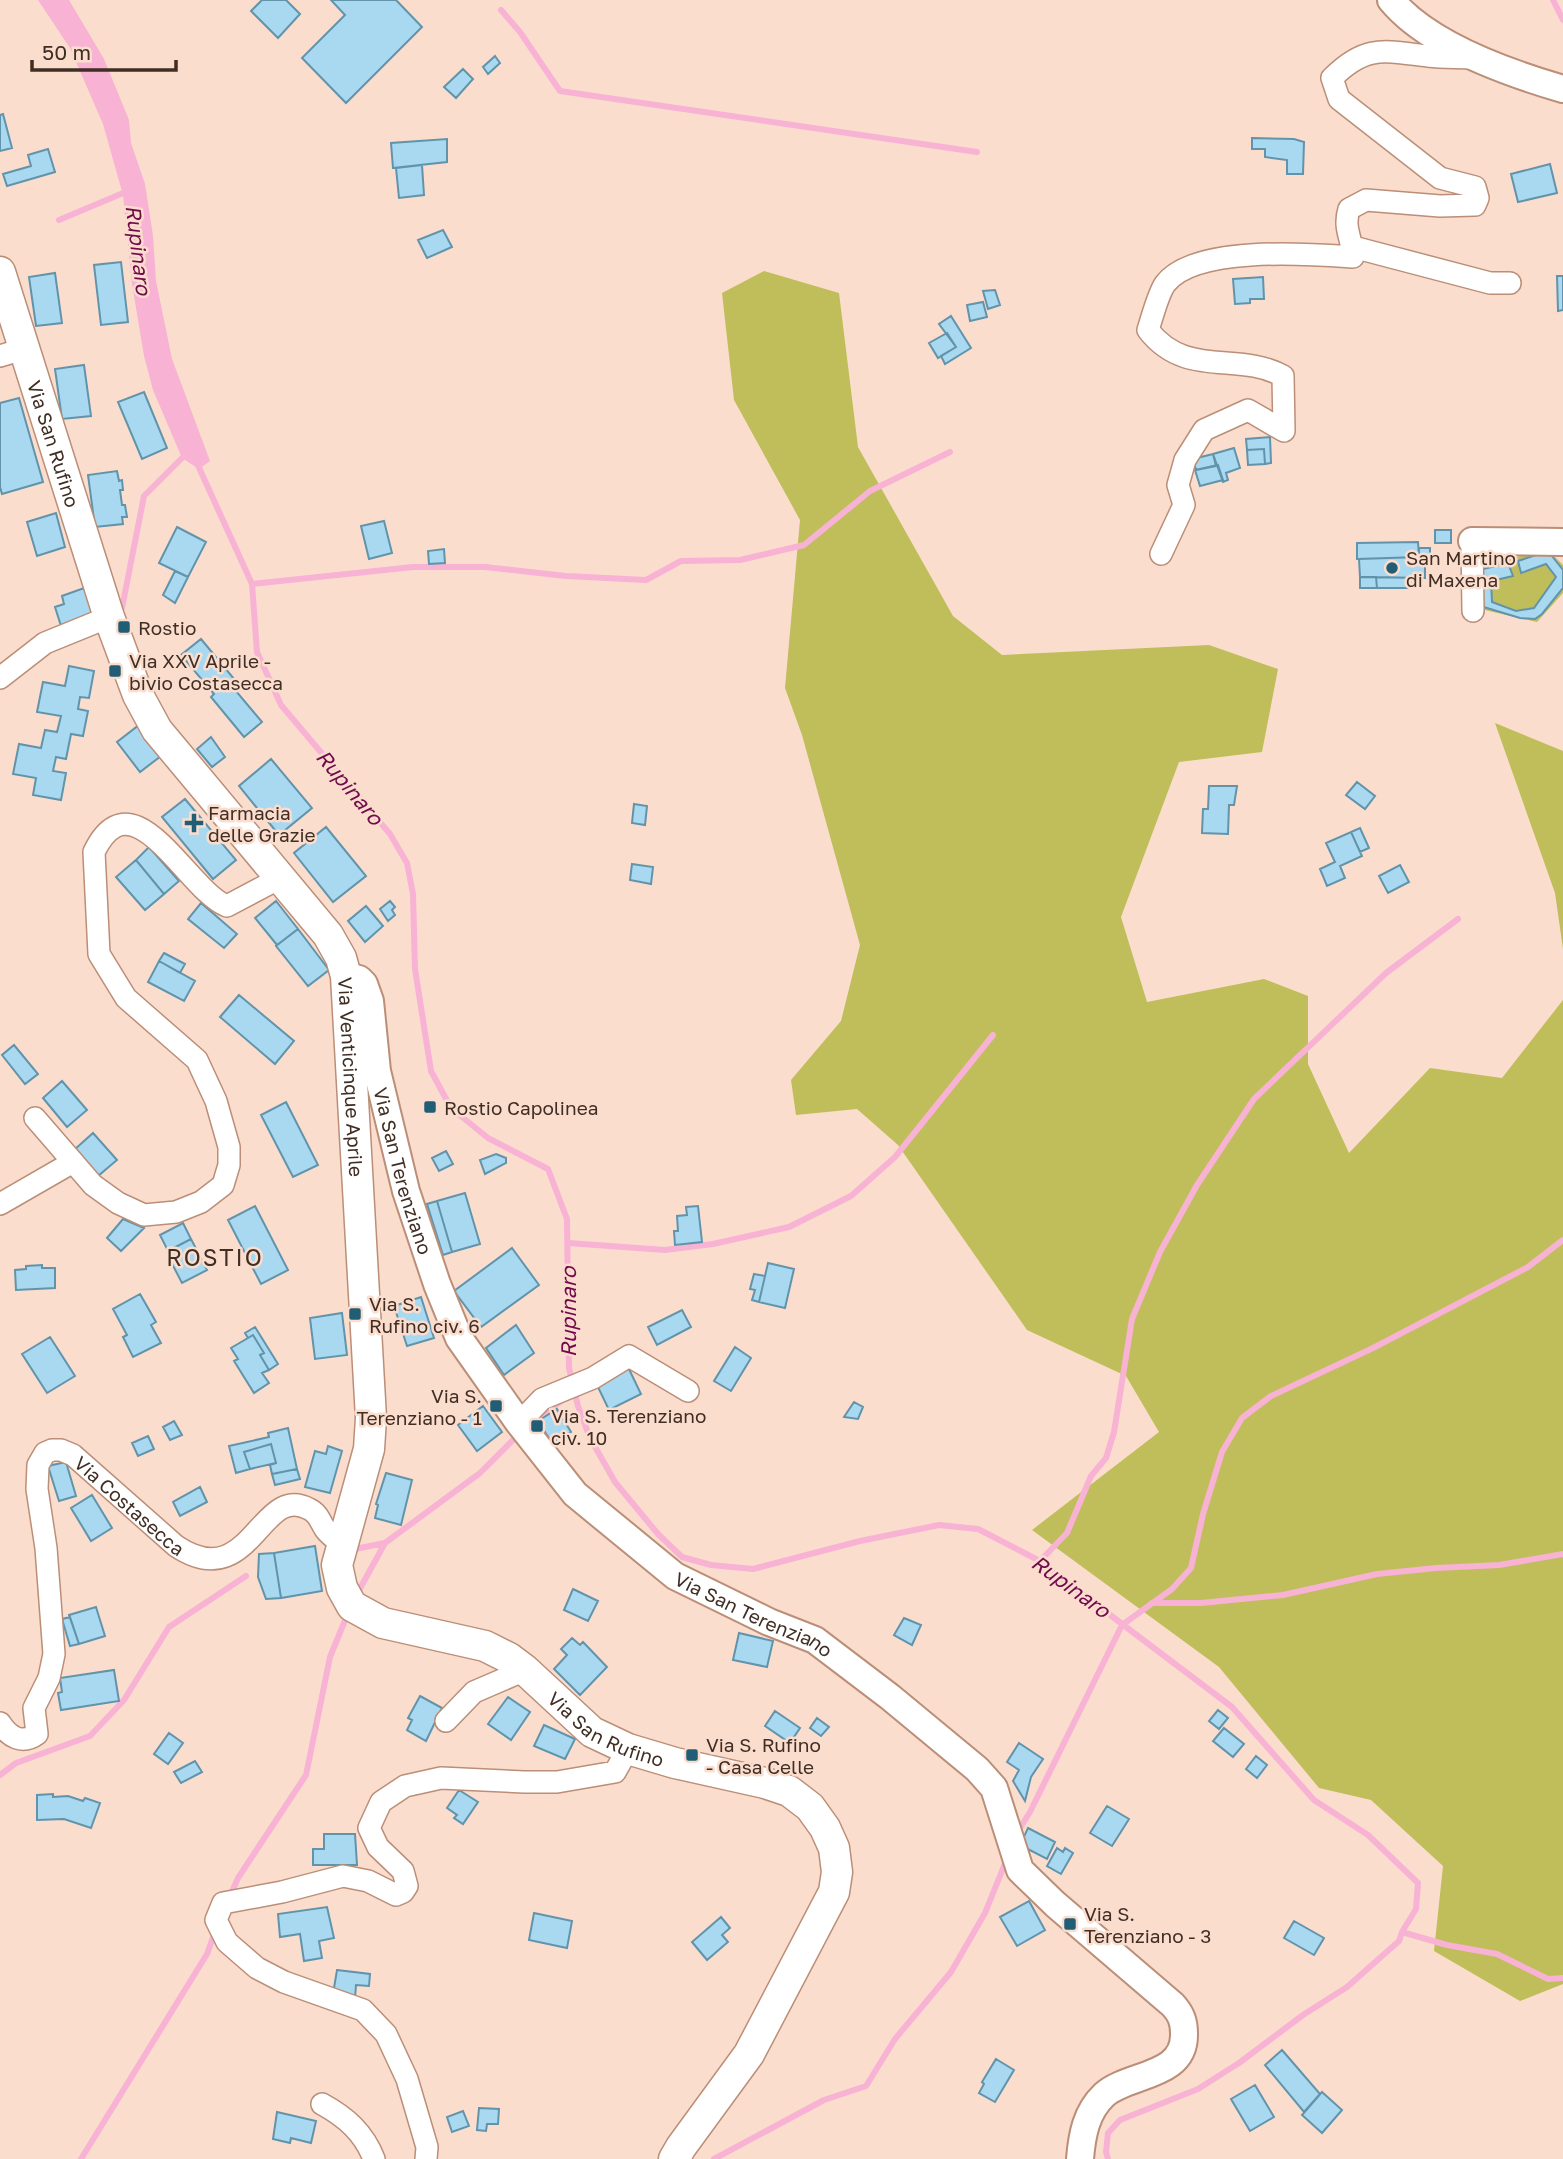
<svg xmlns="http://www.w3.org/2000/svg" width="1563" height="2159" viewBox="0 0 1563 2159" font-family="'Golos Text',sans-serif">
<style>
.green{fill:#bfbe5a}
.water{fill:#f7b2d4}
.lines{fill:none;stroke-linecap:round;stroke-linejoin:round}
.stream{stroke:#f7b2d4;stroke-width:6}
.building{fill:#a8d9f0;stroke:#6194ab;stroke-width:2}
.minor-casing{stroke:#bb8e77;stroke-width:24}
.tertiary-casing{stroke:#bb8e77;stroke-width:30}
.secondary-casing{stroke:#bb8e77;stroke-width:33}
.minor{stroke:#fff;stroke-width:21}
.tertiary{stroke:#fff;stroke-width:26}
.secondary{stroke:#fff;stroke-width:30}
.poi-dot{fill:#215d75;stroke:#fbddce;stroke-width:2.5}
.labels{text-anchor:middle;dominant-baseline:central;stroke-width:5;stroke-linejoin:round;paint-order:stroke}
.street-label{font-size:19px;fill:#402e24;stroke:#fbddce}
.poi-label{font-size:19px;fill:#402e24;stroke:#fbddce;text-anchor:start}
.water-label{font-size:21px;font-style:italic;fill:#710b4c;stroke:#fbddce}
.quarter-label{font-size:23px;letter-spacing:2px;fill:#402e24;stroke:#fbddce}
</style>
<rect width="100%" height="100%" fill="#fbddce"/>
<path class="green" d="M 764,271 L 839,293 L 858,447 L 953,616 L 1002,655 L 1209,645 L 1278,669 L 1262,752 L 1179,762 L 1121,917 L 1147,1002 L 1264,979 L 1308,996 L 1308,1064 L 1349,1153 L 1430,1068 L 1502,1078 L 1563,1000 L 1563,1984 L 1520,2001 L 1434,1951 L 1443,1866 L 1371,1800 L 1319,1788 L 1219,1667 L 1032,1530 L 1159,1432 L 1126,1376 L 1027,1330 L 898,1145 L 857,1109 L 796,1115 L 791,1080 L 841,1021 L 860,945 L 802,735 L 785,688 L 800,520 L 734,400 L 722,293 Z
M 1547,549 L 1563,565 L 1563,593 L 1537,622 L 1476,608 L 1476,568 Z
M 1495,723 L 1563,751 L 1563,949 L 1555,893 Z"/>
<path class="water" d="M 38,0 L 69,0 L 104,59 L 129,120 L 131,143 L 145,184 L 153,236 L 156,281 L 172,359 L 210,461 L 199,469 L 182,458 L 153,390 L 144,356 L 132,284 L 123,195 L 103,124 L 70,48 Z"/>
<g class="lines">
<path class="stream" d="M 1553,0 L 1563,20
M 501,10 L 520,32 L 560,91 L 977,152
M 59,220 L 128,191
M 196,461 L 252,584 L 257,652 L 281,705 L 390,834 L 407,863 L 413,894 L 415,969 L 431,1071 L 451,1108 L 488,1138 L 548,1169 L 567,1219 L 569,1368 L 578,1406 L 590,1438 L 615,1482 L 658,1534 L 682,1557 L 711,1565 L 753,1569 L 860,1541 L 939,1525 L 978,1529 L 1036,1559 L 1232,1707 L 1314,1800 L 1368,1835 L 1418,1883 L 1416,1909 L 1402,1932 L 1399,1941 L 1347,1987 L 1303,2015 L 1239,2063 L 1198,2089 L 1120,2120 L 1108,2133 L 1106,2152 L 1108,2159
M 252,584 L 413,567 L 485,567 L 566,576 L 646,580 L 681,561 L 740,560 L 804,545 L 870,491 L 950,452
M 122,608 L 144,496 L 188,452
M 568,1243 L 665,1250 L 713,1244 L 789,1227 L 851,1196 L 895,1157 L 993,1035
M 537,1417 L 560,1402
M 350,1550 L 385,1543
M 1039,1562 L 1067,1533 L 1091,1476 L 1106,1458 L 1114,1432 L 1132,1319 L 1160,1252 L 1197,1185 L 1254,1099 L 1386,973 L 1458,919
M 357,1594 L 385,1543 L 480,1473 L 519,1434
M 1152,1603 L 1201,1603 L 1283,1595 L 1377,1574 L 1436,1568 L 1499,1565 L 1563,1554
M 0,1775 L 16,1763 L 90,1736 L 124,1700 L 169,1627 L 246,1576
M 1020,1828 L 1030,1812 L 1122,1625 L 1172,1589 L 1191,1568 L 1203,1514 L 1222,1452 L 1242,1418 L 1271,1396 L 1373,1348 L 1528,1267 L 1563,1240
M 230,1896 L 238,1878 L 306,1775 L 330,1657 L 348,1613
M 1402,1932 L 1447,1945 L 1497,1954 L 1548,1979 L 1563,1978
M 81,2159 L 207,1954 L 215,1932
M 714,2159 L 824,2100 L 866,2086 L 895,2039 L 951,1972 L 985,1913 L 1006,1861"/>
</g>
<path class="building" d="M 262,0 L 286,0 L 300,14 L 278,38 L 251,11 Z
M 331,0 L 396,0 L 422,27 L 346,103 L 302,58 L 345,15 Z
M 495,56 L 500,63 L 488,74 L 483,67 Z
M 463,69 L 473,79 L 456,98 L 444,87 Z
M 3,114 L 12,148 L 0,151 L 0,115 Z
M 1252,138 L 1294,139 L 1304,142 L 1303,174 L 1287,174 L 1287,160 L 1265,157 L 1265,149 L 1252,149 Z
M 447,139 L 447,162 L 393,168 L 391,143 Z
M 48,149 L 55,172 L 7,186 L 3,174 L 31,166 L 28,155 Z
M 1550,164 L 1557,193 L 1518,202 L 1511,174 Z
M 422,165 L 424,195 L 399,198 L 396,168 Z
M 443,230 L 452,247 L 427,258 L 418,240 Z
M 121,262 L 128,322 L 101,325 L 94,265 Z
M 55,273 L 62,323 L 36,326 L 29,277 Z
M 1557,276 L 1563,276 L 1563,310 L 1558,311 Z
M 1263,277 L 1264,299 L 1250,299 L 1250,303 L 1235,304 L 1233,279 Z
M 995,290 L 1000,305 L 988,309 L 983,291 Z
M 983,302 L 987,317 L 970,321 L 967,305 Z
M 951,316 L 971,348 L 945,364 L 941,356 L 956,347 L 939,324 Z
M 947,333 L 956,347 L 938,358 L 929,343 Z
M 84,365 L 91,416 L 62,419 L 55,369 Z
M 144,392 L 167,448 L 142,459 L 118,402 Z
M 19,398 L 43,482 L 2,494 L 0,487 L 0,403 Z
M 1270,437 L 1271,463 L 1265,464 L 1264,449 L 1247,450 L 1246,439 Z
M 1234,448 L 1240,468 L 1226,473 L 1228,480 L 1223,482 L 1213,454 Z
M 1264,449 L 1265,464 L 1248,465 L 1247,450 Z
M 1213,454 L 1216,466 L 1196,470 L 1193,459 Z
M 1218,465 L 1223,480 L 1200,486 L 1195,470 Z
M 117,471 L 119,481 L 122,480 L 123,490 L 120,490 L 122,505 L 125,505 L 127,517 L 122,517 L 123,524 L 95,527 L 88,475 Z
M 56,513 L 65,547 L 37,556 L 27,522 Z
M 384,521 L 392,553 L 369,559 L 361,526 Z
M 177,527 L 206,542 L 188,577 L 159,563 Z
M 1435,530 L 1451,530 L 1451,543 L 1435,543 Z
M 1418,542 L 1419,557 L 1357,559 L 1357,543 Z
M 1419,548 L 1430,548 L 1430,559 L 1419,559 Z
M 444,549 L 445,563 L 429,564 L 428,551 Z
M 1548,551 L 1563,570 L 1563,588 L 1542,614 L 1535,619 L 1520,618 L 1477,605 L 1479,570 L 1508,563 L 1513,576 L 1491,581 L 1492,602 L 1516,611 L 1534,608 L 1556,577 L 1546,564 L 1521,573 L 1518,561 Z
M 1419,557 L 1419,559 L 1425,560 L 1425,578 L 1360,577 L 1359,559 Z
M 175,571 L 188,577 L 175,603 L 163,595 Z
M 1360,577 L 1376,577 L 1377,588 L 1360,588 Z
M 1376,577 L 1419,578 L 1419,588 L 1377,588 Z
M 84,588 L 93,615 L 61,626 L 55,607 L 64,604 L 62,596 Z
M 201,639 L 235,680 L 230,684 L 262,722 L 244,737 L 211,697 L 214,694 L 181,655 Z
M 69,666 L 94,671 L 89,698 L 80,697 L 78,709 L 88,711 L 83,736 L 71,734 L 66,759 L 56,757 L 53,771 L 66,773 L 61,800 L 33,795 L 36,778 L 13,774 L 19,744 L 41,748 L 45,730 L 57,732 L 61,716 L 37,712 L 43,682 L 65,686 Z
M 139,725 L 161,756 L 140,772 L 117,742 Z
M 211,737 L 225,757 L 212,767 L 197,749 Z
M 271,759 L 312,808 L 279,835 L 239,786 Z
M 1357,782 L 1375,796 L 1365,809 L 1346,795 Z
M 1209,786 L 1237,786 L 1234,805 L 1229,805 L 1228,834 L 1202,833 L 1203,809 L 1208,809 Z
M 185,799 L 236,860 L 213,879 L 162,817 Z
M 634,804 L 647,806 L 645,825 L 632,823 Z
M 326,827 L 366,876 L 333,902 L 294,853 Z
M 1360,828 L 1369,848 L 1360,852 L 1351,832 Z
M 1351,832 L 1362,856 L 1340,866 L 1345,878 L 1327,886 L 1320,869 L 1335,862 L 1326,843 Z
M 149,847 L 179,881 L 164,894 L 136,860 Z
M 136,860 L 164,894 L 145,910 L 116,877 Z
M 632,864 L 653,867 L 651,884 L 630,880 Z
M 1400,865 L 1409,882 L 1388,893 L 1379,876 Z
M 276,901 L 298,929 L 277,945 L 255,918 Z
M 390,901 L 395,907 L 392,910 L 395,915 L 388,921 L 380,909 Z
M 201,903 L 237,934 L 224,948 L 188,919 Z
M 366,906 L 383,926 L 365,942 L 348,921 Z
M 298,929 L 329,970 L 308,986 L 276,946 Z
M 164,953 L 185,964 L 180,973 L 159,961 Z
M 159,961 L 195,981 L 184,1001 L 148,982 Z
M 239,995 L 294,1041 L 275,1064 L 220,1017 Z
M 14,1045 L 38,1074 L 25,1084 L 2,1055 Z
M 62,1081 L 87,1110 L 67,1127 L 43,1098 Z
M 286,1102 L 318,1165 L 293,1177 L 261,1115 Z
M 93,1133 L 117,1160 L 98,1176 L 74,1150 Z
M 446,1151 L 453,1164 L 439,1171 L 432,1158 Z
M 496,1154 L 506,1158 L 506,1163 L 485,1174 L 480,1160 Z
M 465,1193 L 480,1244 L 452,1252 L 437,1201 Z
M 437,1201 L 452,1252 L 443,1255 L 427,1204 Z
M 255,1206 L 288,1270 L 261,1284 L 228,1220 Z
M 698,1206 L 702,1242 L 675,1245 L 674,1231 L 678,1231 L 677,1216 L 687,1215 L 686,1207 Z
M 123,1219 L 144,1228 L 121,1251 L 107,1238 Z
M 183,1223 L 191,1239 L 168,1251 L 160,1235 Z
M 191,1239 L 207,1270 L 182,1283 L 168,1256 L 170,1255 L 168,1251 Z
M 512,1248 L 539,1285 L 481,1327 L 454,1291 Z
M 768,1263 L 794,1269 L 785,1308 L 759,1302 Z
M 42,1265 L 42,1268 L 55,1268 L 55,1288 L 16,1290 L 15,1270 L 26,1269 L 26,1266 Z
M 754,1274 L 765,1276 L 759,1302 L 752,1300 L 755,1290 L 750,1289 Z
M 140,1294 L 156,1322 L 151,1325 L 161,1343 L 133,1357 L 123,1337 L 127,1335 L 113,1309 Z
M 421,1297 L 434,1338 L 407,1346 L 394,1306 Z
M 682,1310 L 691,1327 L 657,1345 L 648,1327 Z
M 342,1313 L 347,1355 L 315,1359 L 310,1318 Z
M 516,1325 L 534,1353 L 504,1375 L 486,1348 Z
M 255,1327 L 278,1364 L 269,1370 L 260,1355 L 264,1353 L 253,1335 L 248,1338 L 245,1333 Z
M 253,1335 L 264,1353 L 260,1355 L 269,1370 L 262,1373 L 269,1383 L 254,1393 L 234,1361 L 238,1359 L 231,1348 Z
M 50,1337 L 75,1376 L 47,1393 L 22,1354 Z
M 735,1347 L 751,1358 L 731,1391 L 714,1381 Z
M 628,1367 L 641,1394 L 609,1410 L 596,1383 Z
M 854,1402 L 863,1407 L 858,1419 L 844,1417 Z
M 483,1406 L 502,1432 L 477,1451 L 458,1425 Z
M 557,1409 L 571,1432 L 552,1443 L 538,1421 Z
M 174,1421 L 182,1435 L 170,1440 L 163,1427 Z
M 288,1428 L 297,1469 L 272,1474 L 270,1465 L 276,1463 L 271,1444 L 244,1452 L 250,1469 L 236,1473 L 229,1446 L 269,1437 L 268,1433 Z
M 148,1436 L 154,1449 L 138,1456 L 132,1443 Z
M 271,1444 L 276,1463 L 250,1469 L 244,1452 Z
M 328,1446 L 342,1451 L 330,1493 L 305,1487 L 315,1451 L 326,1454 Z
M 66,1462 L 76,1496 L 59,1501 L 48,1466 Z
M 297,1469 L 300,1479 L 275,1485 L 272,1474 Z
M 386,1473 L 412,1480 L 401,1525 L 375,1518 L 378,1505 L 376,1504 Z
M 200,1487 L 207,1502 L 180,1516 L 173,1502 Z
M 92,1495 L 112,1528 L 91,1541 L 71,1508 Z
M 315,1546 L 322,1591 L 281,1598 L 274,1553 Z
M 274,1553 L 281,1598 L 266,1599 L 258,1577 L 259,1554 Z
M 573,1589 L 598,1601 L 588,1621 L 564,1610 Z
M 96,1607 L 105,1636 L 79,1644 L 69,1615 Z
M 70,1617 L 79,1644 L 70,1646 L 62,1619 Z
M 904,1618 L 921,1625 L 912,1645 L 894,1635 Z
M 739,1633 L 773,1641 L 767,1667 L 733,1660 Z
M 572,1638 L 580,1645 L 583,1642 L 607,1667 L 580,1695 L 554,1669 L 567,1655 L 561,1649 Z
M 114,1670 L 119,1701 L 61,1710 L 58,1693 L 62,1692 L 60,1678 Z
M 420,1696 L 442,1708 L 426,1741 L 407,1730 L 412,1720 L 408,1718 Z
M 508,1697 L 530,1712 L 511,1740 L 488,1724 Z
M 1218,1710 L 1228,1718 L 1219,1729 L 1209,1721 Z
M 775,1711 L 800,1728 L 790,1743 L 765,1726 Z
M 817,1718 L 829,1727 L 821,1736 L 810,1728 Z
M 544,1725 L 575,1739 L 565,1759 L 534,1746 Z
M 1224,1728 L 1244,1744 L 1233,1757 L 1213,1741 Z
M 169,1733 L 183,1743 L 168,1764 L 154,1754 Z
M 1019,1743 L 1043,1759 L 1031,1777 L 1025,1801 L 1013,1781 L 1019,1770 L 1007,1762 Z
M 1256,1756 L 1267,1765 L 1257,1778 L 1246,1769 Z
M 195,1761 L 202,1772 L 181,1783 L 174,1772 Z
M 459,1790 L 478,1802 L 463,1824 L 454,1818 L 457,1815 L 447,1808 Z
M 53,1794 L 53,1797 L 68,1796 L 83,1801 L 85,1798 L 100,1803 L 91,1828 L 64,1819 L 37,1820 L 37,1795 Z
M 1107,1806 L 1129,1819 L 1112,1846 L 1090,1833 Z
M 1028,1828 L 1055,1842 L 1047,1859 L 1020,1845 Z
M 324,1834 L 355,1834 L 357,1865 L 313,1865 L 313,1849 L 324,1849 Z
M 1057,1848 L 1063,1852 L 1065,1848 L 1073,1853 L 1061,1874 L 1047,1866 Z
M 1029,1901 L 1045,1930 L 1017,1946 L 1000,1917 Z
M 327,1907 L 334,1938 L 319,1941 L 322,1958 L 304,1961 L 300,1934 L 280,1937 L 278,1914 Z
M 534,1913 L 572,1921 L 567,1948 L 529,1940 Z
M 721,1917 L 730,1928 L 722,1935 L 728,1942 L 707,1960 L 692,1942 Z
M 1294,1921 L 1324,1938 L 1314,1955 L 1284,1938 Z
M 337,1970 L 370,1974 L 369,1986 L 356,1985 L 355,1998 L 333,1994 Z
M 1282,2050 L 1320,2094 L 1304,2112 L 1265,2065 Z
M 996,2059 L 1014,2070 L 995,2102 L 979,2093 L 984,2084 L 982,2082 Z
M 1255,2085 L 1274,2117 L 1250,2131 L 1231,2099 Z
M 1322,2092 L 1342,2110 L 1322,2133 L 1302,2115 Z
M 479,2108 L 499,2109 L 498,2124 L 487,2124 L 486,2131 L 477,2130 Z
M 463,2111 L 469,2126 L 452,2132 L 447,2117 Z
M 277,2112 L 316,2121 L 311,2143 L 291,2138 L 290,2143 L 273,2139 Z"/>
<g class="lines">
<defs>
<g id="minor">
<path d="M 1353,247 L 1490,283 L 1510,283"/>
<path d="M 0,356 L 23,349"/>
<path d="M 1472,541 L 1473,611"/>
<path d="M 1161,554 L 1184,505 L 1178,485 L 1185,460 L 1204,430 L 1248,410 L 1284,431 L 1283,376 C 1238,351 1186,379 1148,330 C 1152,318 1158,294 1165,284 C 1194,245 1309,254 1353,257 C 1352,237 1343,229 1349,209 L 1366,200 L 1440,206 L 1475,205 L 1478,198 L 1475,187 L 1440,178 L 1339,99 L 1332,78 C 1366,44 1384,51 1428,56 C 1443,58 1458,57 1472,58"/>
<path d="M 0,678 L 45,643 L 109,617"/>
<path d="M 35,1118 L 93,1185 L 118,1203 L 144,1215 L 176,1212 L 201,1202 L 223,1185 L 229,1165 L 229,1147 L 216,1101 L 197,1060 L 126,998 L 99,954 L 94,852 C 133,771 188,892 227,906 L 280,878"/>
<path d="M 0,1204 L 73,1162"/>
<path d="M 519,1423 L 542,1399 L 593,1378 L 629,1356 L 688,1391"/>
<path d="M 446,1721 L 474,1692 L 525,1670"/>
<path id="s1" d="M 0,1723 C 9,1737 22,1745 37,1734 L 34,1708 L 49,1678 L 54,1654 L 46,1548 L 37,1489 L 38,1465 L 45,1453 L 52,1450 L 61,1450 L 73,1455 L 176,1546 C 251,1596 260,1482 309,1509 C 318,1513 320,1521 325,1529 C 329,1535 336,1539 341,1544"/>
<path d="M 322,2104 C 346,2117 364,2133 374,2159"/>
<path d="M 426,2159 L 427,2147 L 407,2079 L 386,2034 L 363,2010 L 284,1982 L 257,1968 L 227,1942 L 216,1920 L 223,1903 L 282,1892 L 343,1876 L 368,1881 L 396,1895 L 403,1892 L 407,1886 L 403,1871 L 378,1847 L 369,1828 L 381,1802 L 405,1786 L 441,1778 L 524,1782 L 557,1782 L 615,1772 L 628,1749"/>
</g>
<g id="tertiary">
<path d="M 1391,0 C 1428,45 1508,73 1563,89"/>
<path d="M 1472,541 L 1563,542"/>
<path id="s2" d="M 346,976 L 359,979 L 364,984 L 370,1001 L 377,1071 L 406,1191 L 437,1284 L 459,1338 L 519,1423 L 575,1494 L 675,1576 L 769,1622 L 815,1640 L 890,1697 L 977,1769 L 994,1788 L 1020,1870 L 1055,1904 L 1173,2005 C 1181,2014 1184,2021 1184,2034 C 1185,2078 1128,2073 1104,2095 C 1086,2112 1082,2135 1080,2159"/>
</g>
<g id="secondary">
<path id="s3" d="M 0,272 L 109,617 L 138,695 L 157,730 L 328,935 L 341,958 L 346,976 L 371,1418 L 369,1449 L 337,1565 L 342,1588 L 352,1606 L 383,1623 L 485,1646 L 509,1658 L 525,1670 L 592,1732 L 628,1749 L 675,1763 L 765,1783 L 789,1791 L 810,1807 L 825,1828 L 834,1848 L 837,1872 L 834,1892 L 749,2054 L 681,2147 L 674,2159"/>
</g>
</defs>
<use href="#minor" class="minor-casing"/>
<use href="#tertiary" class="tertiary-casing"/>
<use href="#secondary" class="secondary-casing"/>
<use href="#minor" class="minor"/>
<use href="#tertiary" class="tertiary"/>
<use href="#secondary" class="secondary"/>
</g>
<g class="poi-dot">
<circle cx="1392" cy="568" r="7"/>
<rect x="117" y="620" width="14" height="14" rx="3.5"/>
<rect x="108" y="664" width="14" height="14" rx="3.5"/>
<path d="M190.5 812.5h7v7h7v7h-7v7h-7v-7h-7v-7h7z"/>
<rect x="423" y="1100" width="14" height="14" rx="3.5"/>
<rect x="348" y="1307" width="14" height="14" rx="3.5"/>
<rect x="489" y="1399" width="14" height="14" rx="3.5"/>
<rect x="530" y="1419" width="14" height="14" rx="3.5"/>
<rect x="685" y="1748" width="14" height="14" rx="3.5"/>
<rect x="1063" y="1917" width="14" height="14" rx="3.5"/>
</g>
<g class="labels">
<g class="street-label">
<text stroke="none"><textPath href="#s3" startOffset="180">Via San Rufino</textPath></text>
<text stroke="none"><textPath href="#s3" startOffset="898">Via Venticinque Aprile</textPath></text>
<text stroke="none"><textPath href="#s2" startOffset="212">Via San Terenziano</textPath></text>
<text stroke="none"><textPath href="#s1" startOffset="438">Via Costasecca</textPath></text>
<text stroke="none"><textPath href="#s2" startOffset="800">Via San Terenziano</textPath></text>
<text stroke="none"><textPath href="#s3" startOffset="1724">Via San Rufino</textPath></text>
</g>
<g class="poi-label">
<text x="1406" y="557">San Martino<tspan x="1406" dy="22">di Maxena</tspan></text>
<text x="138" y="627">Rostio</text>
<text x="129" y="660">Via XXV Aprile -<tspan x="129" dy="22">bivio Costasecca</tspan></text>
<text x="208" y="812">Farmacia<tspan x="208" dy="22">delle Grazie</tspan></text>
<text x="444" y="1107">Rostio Capolinea</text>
<text x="369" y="1303">Via S.<tspan x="369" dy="22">Rufino civ. 6</tspan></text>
<text x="482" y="1395" text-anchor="end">Via S.<tspan x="482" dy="22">Terenziano - 1</tspan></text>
<text x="551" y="1415">Via S. Terenziano<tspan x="551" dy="22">civ. 10</tspan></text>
<text x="706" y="1744">Via S. Rufino<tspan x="706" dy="22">- Casa Celle</tspan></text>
<text x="1084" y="1913">Via S.<tspan x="1084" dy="22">Terenziano - 3</tspan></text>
</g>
<g class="water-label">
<text transform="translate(139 250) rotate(83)">Rupinaro</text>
<text transform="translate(350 787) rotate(50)">Rupinaro</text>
<text transform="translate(568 1312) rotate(-90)">Rupinaro</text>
<text transform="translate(1071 1586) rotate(36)">Rupinaro</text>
</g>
<g class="quarter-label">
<text x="215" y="1257">ROSTIO</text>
</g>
</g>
<path d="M32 60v10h144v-10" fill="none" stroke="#402e24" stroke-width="3.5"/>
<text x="42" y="60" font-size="21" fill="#402e24" stroke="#fbddce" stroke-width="5" paint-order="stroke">50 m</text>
</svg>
